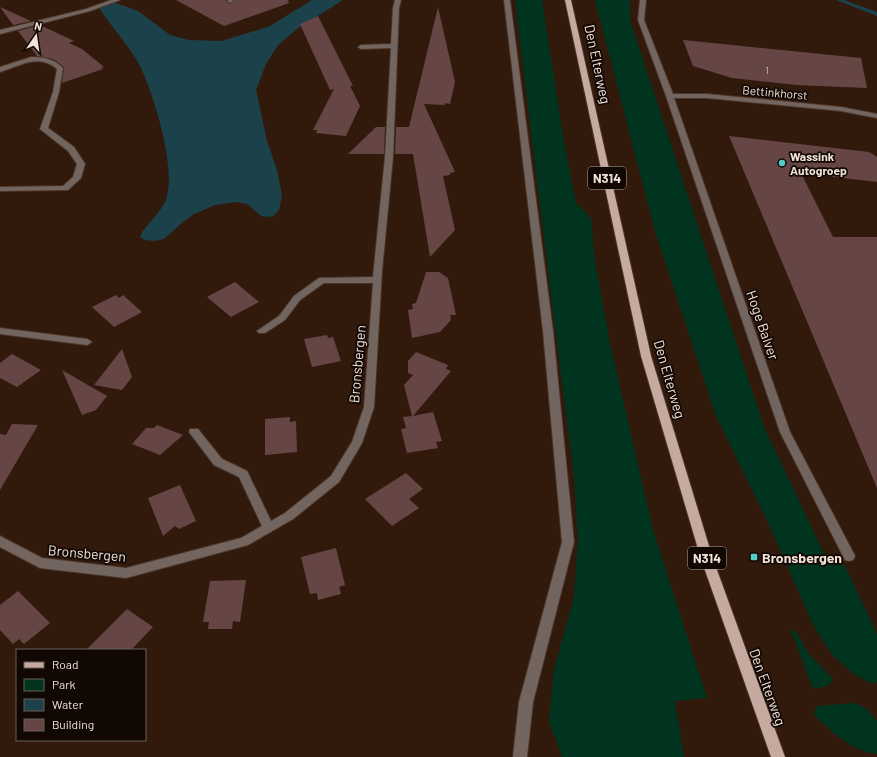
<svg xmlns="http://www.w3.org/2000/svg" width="877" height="757" viewBox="0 0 877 757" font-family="Barlow,sans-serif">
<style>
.green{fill:#00341e}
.water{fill:#1b424b}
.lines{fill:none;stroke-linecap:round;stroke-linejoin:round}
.stream{fill:#1b424b;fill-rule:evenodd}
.building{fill:#664645}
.minor-casing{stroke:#4c3629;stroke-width:2}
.major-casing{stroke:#4c3629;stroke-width:2}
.minor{fill:#726560;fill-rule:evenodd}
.major{fill:#c6aa9f;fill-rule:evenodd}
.poi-dot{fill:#54cdc7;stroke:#110803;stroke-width:1.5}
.labels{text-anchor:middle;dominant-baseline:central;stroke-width:3.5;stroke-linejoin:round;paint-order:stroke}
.far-number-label{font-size:10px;fill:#cfbbb4}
.far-street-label{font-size:12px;fill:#f2e2d9;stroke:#110803}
.far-poi-label{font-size:12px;font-weight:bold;fill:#f2e2d9;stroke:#110803;text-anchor:start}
.shield{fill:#110803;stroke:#aea199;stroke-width:1}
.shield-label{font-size:13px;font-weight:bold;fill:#f2e2d9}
.street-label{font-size:14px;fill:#f2e2d9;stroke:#110803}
.poi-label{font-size:14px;font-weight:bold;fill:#f2e2d9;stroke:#110803;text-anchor:start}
</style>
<rect width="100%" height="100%" fill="#311a0c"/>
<path class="green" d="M 515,0 L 542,0 L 564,142 L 576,203 L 591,218 L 595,261 L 610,343 L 653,530 L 707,698 L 675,701 L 684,757 L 562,757 L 549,721 L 554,670 L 574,596 L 578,539 L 574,475 L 564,400 Z
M 595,0 L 630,0 L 630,20 L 764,427 L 829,564 L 844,564 L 877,634 L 877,682 L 872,684 L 854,674 L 833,656 L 813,625 L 768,522 L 716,416 L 655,231 Z
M 795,630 L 808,653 L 833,679 L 828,686 L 813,689 L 791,631 Z
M 855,703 L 867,709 L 877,721 L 877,754 C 851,751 832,732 814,715 L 816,706 Z"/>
<path class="water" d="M 312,0 L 343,0 L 297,29 L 278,45 L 266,64 L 256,90 L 267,141 L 277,170 L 282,195 L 279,210 L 273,216 L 269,217 L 261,216 L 247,204 L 237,202 L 215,205 L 194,214 L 183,222 L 164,239 L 155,241 L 145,240 L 140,237 L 142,232 C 150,222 161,211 166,200 C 177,169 154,95 140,66 C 129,45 112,28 99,8 L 116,3 L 138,11 L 170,35 L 189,40 L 221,41 L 268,27 Z"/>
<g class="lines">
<path class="stream" d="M 836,0 L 844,0 L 877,12 L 877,16 Z"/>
</g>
<path class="building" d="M 176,0 L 226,0 L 229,4 L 235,0 L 288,0 L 289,3 L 224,26 Z
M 0,7 L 31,21 L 13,25 Z
M 438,7 L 455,82 L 450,104 L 445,103 L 445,105 L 424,104 L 455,172 L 450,173 L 450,175 L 443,176 L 455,230 L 430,257 L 413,154 L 395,154 L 396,127 L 409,127 Z
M 318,16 L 353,86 L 350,86 L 360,106 L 346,136 L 316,133 L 317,130 L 313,130 L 334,89 L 330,90 L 300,24 Z
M 40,25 L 74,41 L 69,43 L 82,49 L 104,67 L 101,68 L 103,69 L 62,83 L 64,67 L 53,59 L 37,56 L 18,31 Z
M 683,40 L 861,58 L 867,88 L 796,85 L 732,78 L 693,66 Z
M 376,127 L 385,127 L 384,154 L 348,154 Z
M 729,136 L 869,152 L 877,157 L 877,182 L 801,173 L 833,237 L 877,237 L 877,488 Z
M 426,272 L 439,272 L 448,278 L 456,315 L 450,315 L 451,320 L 440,332 L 412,338 L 408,310 L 413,309 L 412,304 L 416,303 Z
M 235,282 L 259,302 L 231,317 L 207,297 Z
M 116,295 L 119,298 L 123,295 L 142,312 L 114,327 L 92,307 Z
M 327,335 L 328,338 L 333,337 L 341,361 L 312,367 L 304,339 Z
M 122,349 L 132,377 L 122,390 L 94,385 Z
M 416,352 L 448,365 L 446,369 L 451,371 L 413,416 L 433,412 L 442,441 L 436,442 L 438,448 L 407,453 L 401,429 L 406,428 L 403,417 L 412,416 L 404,385 L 413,375 L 408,373 L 408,361 Z
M 12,354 L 41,370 L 17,387 L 0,378 L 0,363 Z
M 62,370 L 107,396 L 96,410 L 82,415 Z
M 290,417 L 290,422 L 296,421 L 297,452 L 265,455 L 265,419 Z
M 12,424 L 38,425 L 0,490 L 0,434 L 6,435 Z
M 157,425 L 183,435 L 160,455 L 132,444 L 146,428 L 154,428 Z
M 406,473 L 423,489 L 409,499 L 419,508 L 392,526 L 365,499 Z
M 180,485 L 196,521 L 179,529 L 175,526 L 163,536 L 148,498 Z
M 336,548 L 345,585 L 339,587 L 341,594 L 318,600 L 317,593 L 310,594 L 301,557 Z
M 246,580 L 240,622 L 233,621 L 232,629 L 208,629 L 209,622 L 203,622 L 210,581 Z
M 18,591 L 50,623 L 24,644 L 19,639 L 13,644 L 0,630 L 0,605 Z
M 127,609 L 153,627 L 131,650 L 86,650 Z"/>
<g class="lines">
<defs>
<path id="minor" d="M 111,0 L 120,0 L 90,11 L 0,34 L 0,30 L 86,9 Z
M 228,0 L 234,0 L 230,3 L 228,2 Z
M 395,0 L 401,0 L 399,8 L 393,157 L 382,271 L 374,407 L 362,443 L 339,482 L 293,519 L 248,545 L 126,578 L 40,568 L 0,547 L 0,536 L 42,558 L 126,568 L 241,538 L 262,526 L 239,477 L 214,465 L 189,432 L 190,429 L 198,429 L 222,459 L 247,471 L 271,521 L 285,513 L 331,476 L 352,442 L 364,407 L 373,283 L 324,283 L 300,300 L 285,320 L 265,333 L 259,333 L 257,331 L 279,316 L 294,296 L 319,278 L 373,277 L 385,157 L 391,48 L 361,49 L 358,47 L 361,45 L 391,44 L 393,8 Z
M 504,0 L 510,0 L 553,331 L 574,542 L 533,702 L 527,757 L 513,757 L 519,702 L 562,542 L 543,331 Z
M 640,0 L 646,0 L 644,20 L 673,94 L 707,94 L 841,107 L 877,114 L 877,118 L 841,111 L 707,98 L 674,98 L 790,432 L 855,556 L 853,560 L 849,561 L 845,560 L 780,432 L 666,96 L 638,20 Z
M 31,57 C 44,57 54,59 63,68 L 59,92 L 48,128 L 74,147 L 85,164 L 81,178 L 68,190 L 0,191 L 0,187 L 63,186 L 73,177 L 77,164 L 68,151 L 40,129 L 53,92 L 57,69 C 38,53 20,66 0,72 L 0,67 Z
M 0,328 L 87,339 L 92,342 L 87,345 L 0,334 Z"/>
<path id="major" d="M 565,0 L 571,0 L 651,356 L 713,559 L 785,757 L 771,757 L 701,559 L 641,356 Z"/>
</defs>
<use href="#minor" class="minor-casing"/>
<use href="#major" class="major-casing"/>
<use href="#minor" class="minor"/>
<use href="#major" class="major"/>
</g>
<g class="poi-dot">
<circle cx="782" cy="163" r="4"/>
<rect x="750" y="553" width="8" height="8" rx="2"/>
</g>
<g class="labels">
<g class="far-number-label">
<text x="767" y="70">1</text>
</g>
<g class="far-street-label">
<text transform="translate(775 92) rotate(5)">Bettinkhorst</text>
</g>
<g class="far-poi-label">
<text x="790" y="156">Wassink<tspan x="790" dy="14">Autogroep</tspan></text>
</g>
<g class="shield">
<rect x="588" y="167" width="38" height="22" rx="3"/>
<rect x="688" y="547" width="38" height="22" rx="3"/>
</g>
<g class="shield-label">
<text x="607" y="178">N314</text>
<text x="707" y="558">N314</text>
</g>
<g class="street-label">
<text transform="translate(598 64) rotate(78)">Den Elterweg</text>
<text transform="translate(763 325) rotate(71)">Hoge Balver</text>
<text transform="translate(357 364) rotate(-85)">Bronsbergen</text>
<text transform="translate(670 379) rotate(74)">Den Elterweg</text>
<text transform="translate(87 553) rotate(5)">Bronsbergen</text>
<text transform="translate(768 687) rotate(70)">Den Elterweg</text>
</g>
<g class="poi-label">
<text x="762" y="557">Bronsbergen</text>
</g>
</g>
<rect x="16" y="649" width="130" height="92" fill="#110803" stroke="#6b5f59"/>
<rect x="24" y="662" width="20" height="6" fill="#c6aa9f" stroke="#6b5f59"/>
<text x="52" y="669" font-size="12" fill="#f2e2d9">Road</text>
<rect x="24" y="679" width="20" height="12" fill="#00341e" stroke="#6b5f59"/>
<text x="52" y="689" font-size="12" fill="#f2e2d9">Park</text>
<rect x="24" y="699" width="20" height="12" fill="#1b424b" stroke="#6b5f59"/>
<text x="52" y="709" font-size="12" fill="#f2e2d9">Water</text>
<rect x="24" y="719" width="20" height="12" fill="#664645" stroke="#6b5f59"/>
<text x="52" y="729" font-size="12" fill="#f2e2d9">Building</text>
<g transform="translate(36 36) rotate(13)" stroke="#110803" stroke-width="3" paint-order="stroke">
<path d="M0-3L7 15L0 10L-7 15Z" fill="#f2e2d9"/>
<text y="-6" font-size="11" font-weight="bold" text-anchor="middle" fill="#f2e2d9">N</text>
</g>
</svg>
